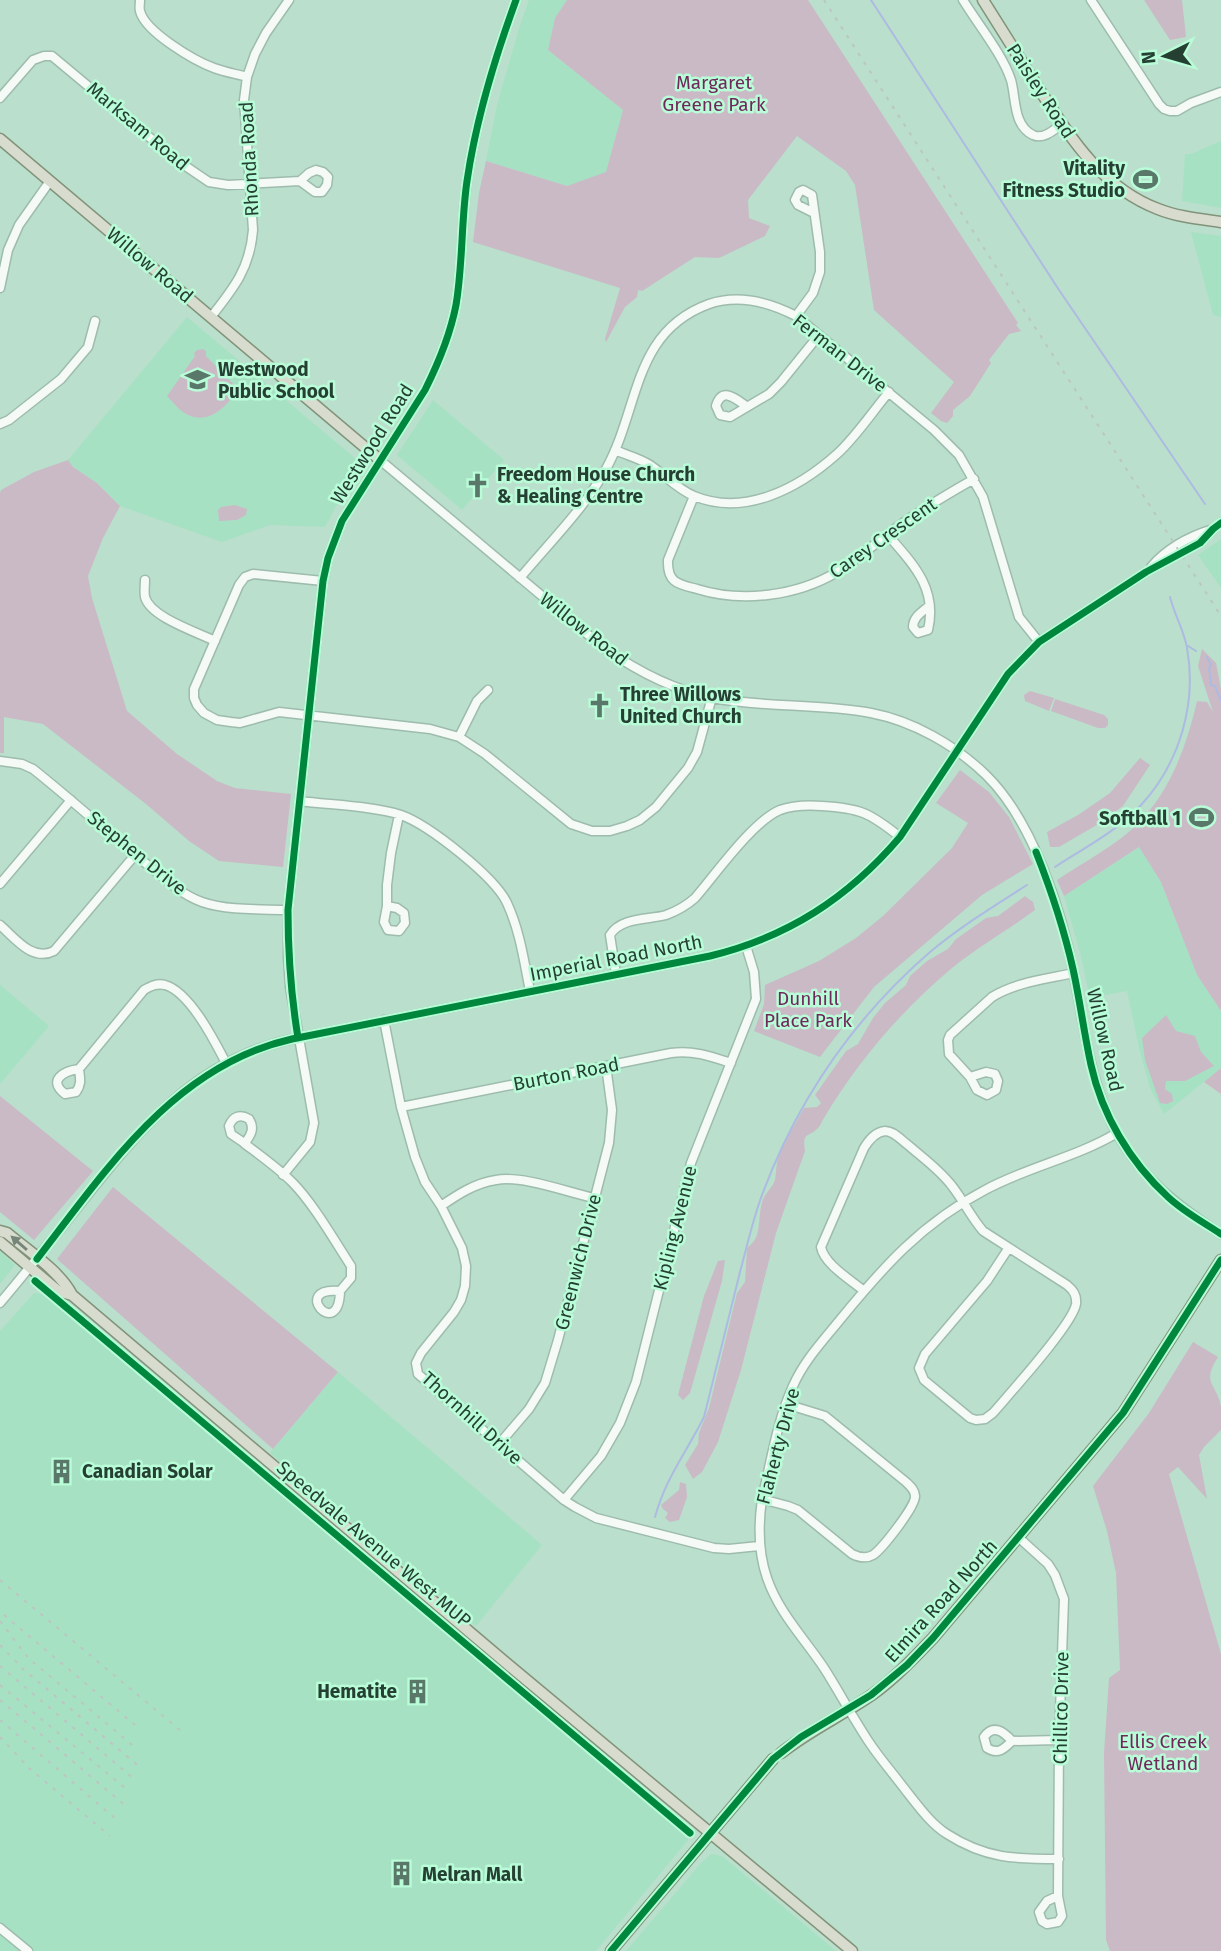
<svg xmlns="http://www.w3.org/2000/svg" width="1221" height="1951" viewBox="0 0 1221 1951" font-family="'Fira Sans',sans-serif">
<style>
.built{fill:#a7e1c3}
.green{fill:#cabac6}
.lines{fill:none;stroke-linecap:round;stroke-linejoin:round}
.stream{stroke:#adbbe2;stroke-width:2}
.minor-casing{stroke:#9ebcad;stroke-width:11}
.major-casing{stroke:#82937a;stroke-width:13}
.minor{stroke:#f5faf7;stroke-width:8}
.major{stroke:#d7dccf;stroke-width:10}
.rail{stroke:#bcc6c1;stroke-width:2;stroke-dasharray:3.5 7;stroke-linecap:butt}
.cycleway-casing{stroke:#b8fcd8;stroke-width:11}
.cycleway{stroke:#00873e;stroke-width:7}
.oneway{fill:#758679}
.labels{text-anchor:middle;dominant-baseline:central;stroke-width:5;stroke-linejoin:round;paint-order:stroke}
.park-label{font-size:19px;fill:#70275a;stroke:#b8fcd8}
.street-label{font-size:19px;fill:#254033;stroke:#b8fcd8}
.poi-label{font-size:19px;font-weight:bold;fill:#254033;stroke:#b8fcd8;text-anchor:start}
</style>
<rect width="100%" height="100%" fill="#badfcc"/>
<path class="built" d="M 529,0 L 567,0 L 555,18 L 548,50 L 623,110 L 606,173 L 567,186 L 486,161 L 497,105 L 520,25 Z
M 1221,141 L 1221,208 L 1182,201 L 1185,154 L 1191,154 Z
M 1191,232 L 1221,236 L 1221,317 L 1213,315 Z
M 187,317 L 362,464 L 344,491 L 325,527 L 270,525 L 222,542 L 120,506 L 97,483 L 73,467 L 68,460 Z
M 433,400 L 504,460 L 462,510 L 397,455 Z
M 1221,539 L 1221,588 L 1198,555 Z
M 1139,847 L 1161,882 L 1197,975 L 1221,1011 L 1221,1068 L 1164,1114 L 1150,1088 L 1139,1048 L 1127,991 L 1090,998 L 1080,952 L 1064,896 Z
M 0,985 L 49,1026 L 0,1084 Z
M 0,1251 L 15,1265 L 0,1284 Z
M 34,1293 L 44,1294 L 199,1425 L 259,1469 L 689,1831 L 688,1840 L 596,1951 L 0,1951 L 0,1331 Z
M 338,1372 L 542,1545 L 476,1626 L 270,1453 Z
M 711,1854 L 722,1856 L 836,1951 L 626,1951 L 701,1863 Z"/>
<path class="green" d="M 567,0 L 808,0 L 1018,323 L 1016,325 L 1021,331 L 1009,334 L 989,360 L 991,363 L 970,396 L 953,410 L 953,416 L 947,423 L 941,421 L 931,413 L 954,382 L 874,310 L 855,185 L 846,171 L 797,136 L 748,200 L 749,218 L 770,226 L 765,236 L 719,258 L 695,257 L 642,291 L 638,290 L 637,297 L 625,307 L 606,342 L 605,339 L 620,288 L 473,242 L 479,193 L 486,161 L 567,186 L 606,172 L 623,110 L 548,50 L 555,18 Z
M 1144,0 L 1182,0 L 1186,37 L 1170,40 Z
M 203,349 L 206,351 L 206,356 L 238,389 C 227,406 210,425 188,415 C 180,412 173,402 167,396 L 195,356 L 194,353 L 197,350 Z
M 68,460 L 73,467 L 97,483 L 120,506 L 103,538 L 88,576 L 92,598 L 127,711 L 177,754 L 217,781 L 235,788 L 291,794 L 283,867 L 219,861 L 189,841 L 146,804 L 43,724 L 4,717 L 4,753 L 0,753 L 0,493 L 1,490 L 34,472 Z
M 235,505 L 247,509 L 246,515 L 237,520 L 219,521 L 218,510 L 221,507 Z
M 1202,649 L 1216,663 L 1221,689 L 1221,1011 L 1197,975 L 1161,882 L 1139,847 L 1064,896 L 1057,880 C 1078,866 1100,854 1120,839 C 1165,806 1185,753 1197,701 L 1207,702 L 1213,712 L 1198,666 Z
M 1030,691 L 1054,698 L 1049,711 L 1025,701 L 1024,695 Z
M 1055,699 L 1104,715 L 1108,719 L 1108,725 L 1105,728 L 1098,728 L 1051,711 Z
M 1140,758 L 1150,765 L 1123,806 L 1095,826 L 1059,847 L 1050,847 L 1047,832 L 1078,815 L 1110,793 Z
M 960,770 L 989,792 L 1009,817 L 1033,864 L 982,895 L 874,987 L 820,1057 L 754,1031 L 764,1004 L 765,985 L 819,961 L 856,938 L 883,916 L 952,848 L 968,823 L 936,803 Z
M 1025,896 L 1033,902 L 1035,910 C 1008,930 978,947 952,968 C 901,1011 858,1061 824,1118 C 822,1121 821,1124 819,1127 C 808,1139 802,1130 805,1151 L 776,1233 L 741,1370 L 718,1442 L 702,1472 L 693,1479 L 685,1465 L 698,1444 L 699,1433 L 709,1408 L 737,1293 L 745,1282 L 747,1248 C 763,1237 757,1220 762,1203 C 764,1193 772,1189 775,1180 C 776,1174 776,1169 777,1163 C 780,1147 796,1123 804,1108 L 817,1107 L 821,1103 L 815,1095 L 846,1051 L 858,1044 L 873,1018 L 885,1003 L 906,985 L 910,976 L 927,961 L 948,949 L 956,939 L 986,918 L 998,916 Z
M 1166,1015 L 1176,1031 L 1195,1036 L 1201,1052 L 1214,1066 L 1185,1081 L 1166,1081 L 1165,1089 L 1172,1094 L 1173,1101 L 1167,1104 L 1160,1103 L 1145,1060 L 1142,1038 Z
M 1221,1068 L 1221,1094 L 1204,1082 Z
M 0,1096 L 93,1171 L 34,1240 L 0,1212 Z
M 113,1187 L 338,1372 L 273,1449 L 57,1259 Z
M 725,1260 L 722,1281 L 690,1393 L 683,1400 L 678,1395 L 704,1296 L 718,1261 Z
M 1193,1342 L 1218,1357 C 1201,1384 1216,1382 1221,1406 C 1221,1413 1221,1422 1221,1430 L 1204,1447 L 1199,1455 L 1207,1499 L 1178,1467 L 1169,1474 L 1221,1654 L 1221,1951 L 1110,1951 L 1106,1940 L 1104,1753 L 1109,1678 L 1120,1670 L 1116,1573 L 1107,1531 L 1093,1486 L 1149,1413 Z
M 680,1482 L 686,1484 L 687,1497 L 679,1520 L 670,1522 L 665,1518 L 668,1513 L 663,1509 L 661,1505 L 679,1490 Z"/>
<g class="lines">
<path class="stream" d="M 871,0 L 1059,290 L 1205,504
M 1188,646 L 1196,651
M 1207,657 L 1211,665 L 1209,668 L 1211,685 L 1215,686 L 1221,701
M 1055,867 C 1084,848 1119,830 1142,804 C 1180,762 1197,703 1187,648 C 1184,630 1174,614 1170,597
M 655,1517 C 666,1477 686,1453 704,1417 C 716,1368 728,1320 740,1272 C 747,1246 753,1219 762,1195 C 797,1101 854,1018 930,952 C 960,927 994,906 1027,885"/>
<defs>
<path id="minor" d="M 140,0 C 140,4 139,8 140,11 C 145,32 195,61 214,68 C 225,72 236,74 247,77
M 963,0 C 977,23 1003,55 1011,80 C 1016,97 1013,126 1033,135 C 1043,140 1054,130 1062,124
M 1091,0 L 1159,104 L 1164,109 L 1170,111 L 1177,111 L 1191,103 L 1221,92
M 0,98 L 33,60 L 44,56 L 52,56 L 178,161 L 209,182 L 228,185 L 300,181 L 309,173 L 316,170 L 323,172 L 328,177 L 327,185 L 322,192 L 315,192 L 300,181
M 0,288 L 8,250 L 19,225 L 50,181
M 796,316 L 813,293 L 820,272 L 820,252 L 812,195 L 803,190 L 799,192 L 795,200 L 798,205 L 814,213
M 211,317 C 234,288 250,268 253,230 L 244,100 L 247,77 L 255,54 L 266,33 L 289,0
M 746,406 C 736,399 722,386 716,406 L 720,415 L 730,417 L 769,394 L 781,382 L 819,335
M 0,424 L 9,420 L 61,379 L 88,347 L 95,321
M 615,450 C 626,455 639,458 650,465 C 665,475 677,489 694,496 C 745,517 799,488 837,454 C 855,438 873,411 889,392
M 380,460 L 604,648 C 637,671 673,690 713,698 C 765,708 819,703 871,713 C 913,721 955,745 986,775 C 1033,821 1062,911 1074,975 C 1085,1030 1090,1087 1119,1137 C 1145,1181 1179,1207 1221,1234
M 694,496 L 668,560 C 667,583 678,584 697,589 C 742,603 797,596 837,572 C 855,561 871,547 888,534 C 915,513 944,496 974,479
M 887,534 C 912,563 938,588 928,630 L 918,633 L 913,627 C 913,617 922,612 929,606
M 1151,567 C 1167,548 1190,536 1213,529
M 520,578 C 549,543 584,509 606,469 C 640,408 632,332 709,304 C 739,294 769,302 796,316 L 934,430 L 959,455 L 983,497 L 1019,617 L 1039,642
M 145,580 C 145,585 144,592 145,597 C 150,617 197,632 215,641
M 323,581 L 253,574 L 245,577 L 239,585 L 194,689 L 194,698 L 197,705 L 204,713 L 217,720 L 231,722 L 240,723 L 279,712 L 430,729 L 459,737 L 485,754 L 571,824 L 592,831 L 610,831 L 627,826 L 640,820 L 656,807 L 688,768 L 697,752 L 712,697
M 459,737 L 477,701 L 488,690
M 0,761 L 22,764 L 33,769 C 72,800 109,834 149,866 C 165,879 182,895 202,902 C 228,911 261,909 288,910
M 300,801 C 331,805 372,806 401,815 C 429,825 495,877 507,903 C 520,931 524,961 530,991
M 0,884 L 71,800
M 387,906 L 397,908 L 404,913 L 405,923 L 399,931 L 388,930 L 384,922 L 387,906 L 387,885 L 391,853 L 399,815
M 0,925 C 15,938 32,962 54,951 L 135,855
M 616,974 L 610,935 C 621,917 648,920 666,915 C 677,911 686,906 695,898 C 715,875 753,821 780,810 C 794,805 808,805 822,806 C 860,808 870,813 900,837
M 384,1020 L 401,1107 L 415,1157 L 425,1182 L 441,1206 L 462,1248 L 466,1266 L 465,1286 L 461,1300 L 454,1312 L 421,1353 L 416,1363 L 418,1374 L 564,1500 L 575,1507 L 596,1518 L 714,1548 L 729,1549 L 759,1546
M 79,1069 C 80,1078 82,1084 76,1092 L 65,1094 C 47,1080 64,1071 79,1069 L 144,990 C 151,986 157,983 165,985 C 190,992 215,1042 226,1063
M 986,1072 L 995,1074 L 998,1081 L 996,1090 L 987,1095 L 977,1090 L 970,1077 Z
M 970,1077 L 949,1054 L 948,1040 L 950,1035 L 992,997 C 1016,982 1047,979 1074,973
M 401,1107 L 671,1053 C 693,1050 710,1056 731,1063
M 245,1143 C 251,1135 255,1128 249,1119 C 240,1114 233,1116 229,1126 L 231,1134 C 236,1138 241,1140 245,1144 C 261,1156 278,1168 292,1182 C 313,1203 334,1240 351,1266 L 351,1278 L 340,1291 C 339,1343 289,1286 340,1291
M 283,1175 L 310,1142 L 314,1123 L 290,987 L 288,957 L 288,910 L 323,581 L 328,558 L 342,521 L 425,390 C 439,362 450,336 456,305 C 463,264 461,222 467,181 C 476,119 494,60 516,0
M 441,1206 C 457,1195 475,1183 496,1180 C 522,1175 567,1192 594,1198
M 864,1291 C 851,1280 824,1264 821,1247 L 864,1148 C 869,1140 875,1132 885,1131 C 894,1131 901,1140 908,1145 C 923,1158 940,1170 952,1186 C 963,1200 971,1217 983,1231 L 1067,1285 C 1073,1290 1077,1295 1076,1304 C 1073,1324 1010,1393 993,1413 L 985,1419 L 976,1420 L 970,1418 L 924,1380 L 919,1368 L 925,1354 L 987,1281 L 1008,1249
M 0,1303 C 28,1270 54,1237 81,1203 C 140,1129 195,1060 292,1039 L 710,956 C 788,937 848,898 900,837 L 1008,674 L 1039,642 L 1146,572 L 1200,543 L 1213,529 L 1221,523
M 500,1443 L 529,1409 L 545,1383 L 558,1340 L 609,1143 L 612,1110 L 606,1066
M 762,1499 L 788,1506 L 798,1510 L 852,1554 C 858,1557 866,1559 873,1555 C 882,1549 916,1506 915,1496 C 915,1490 910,1486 906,1482 L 825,1416 L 786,1404
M 564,1500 L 601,1456 L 620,1423 L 636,1382 L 691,1163 L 756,999 L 754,972 L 746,946
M 1018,1537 L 1048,1564 L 1055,1575 L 1064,1599 L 1059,1740 L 1058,1896 L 1062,1916 L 1058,1922 L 1047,1924 L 1042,1921 L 1039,1912 L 1047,1901 L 1058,1896
M 1012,1741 C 1003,1731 993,1724 984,1737 L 987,1748 C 998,1755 1004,1749 1012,1741 L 1059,1740
M 1059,1859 C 1015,1859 986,1859 947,1834 C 931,1824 919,1807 907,1792 C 895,1776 882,1761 871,1745 C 854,1720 840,1693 824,1668 C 804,1638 779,1613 767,1578 C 758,1552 758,1527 762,1499 C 771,1462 777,1421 793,1386 C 804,1361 822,1342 839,1321 C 883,1267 922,1223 985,1190 C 1027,1167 1075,1158 1117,1133
M 0,1928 L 28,1951"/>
<path id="major" d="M 983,0 C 1001,29 1019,57 1037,86 C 1069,135 1100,187 1158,209 C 1178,217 1200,219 1221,222
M 0,139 L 380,460
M 0,1231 L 7,1233 C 27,1250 60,1271 72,1295 L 505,1662 L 852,1951
M 0,1242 L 58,1291 L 72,1295
M 781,1753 C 810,1730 843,1715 873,1694 C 895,1678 914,1658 933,1638 L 1123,1413 L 1221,1260
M 611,1951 L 773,1759"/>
</defs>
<use href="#minor" class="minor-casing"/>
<use href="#major" class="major-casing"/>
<use href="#minor" class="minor"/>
<use href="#major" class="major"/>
<path class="rail" d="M 824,0 L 1221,616
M 0,1580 L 181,1731
M 4,1615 L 135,1725
M 0,1621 L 25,1654 L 33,1662 L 137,1749
M 0,1645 L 23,1669 L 141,1768
M 0,1666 L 133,1778
M 0,1685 L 130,1792
M 0,1700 L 127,1807
M 0,1720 L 118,1821
M 0,1737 L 29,1768 L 110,1836"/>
<defs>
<path id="cycleway" d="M 1036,852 C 1051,890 1064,929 1073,969 C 1080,1001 1084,1033 1091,1065 C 1102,1115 1130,1162 1168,1197 C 1184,1212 1203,1222 1221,1234
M 298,1038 C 291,995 288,953 288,910 L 323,581 L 328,558 L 342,521 L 425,390 C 439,362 450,336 456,305 C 463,264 461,222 467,181 C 476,119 494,60 516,0
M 37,1259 C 106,1170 175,1065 292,1039 L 710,956 C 788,937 848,898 900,837 L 1008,674 L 1039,642 L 1146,572 L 1200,543 L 1213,529 L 1221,523
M 35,1281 L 690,1833
M 611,1951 L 773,1759 L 801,1737 L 871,1695 L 907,1665 L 933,1638 L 1123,1413 L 1221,1260"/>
</defs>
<use href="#cycleway" class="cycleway-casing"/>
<use href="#cycleway" class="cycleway"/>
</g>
<defs><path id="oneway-solid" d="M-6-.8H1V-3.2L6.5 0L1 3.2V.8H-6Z" transform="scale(1.75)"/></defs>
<use class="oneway" href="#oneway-solid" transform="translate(19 1243) rotate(-139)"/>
<defs>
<symbol id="stadium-bare" viewBox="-9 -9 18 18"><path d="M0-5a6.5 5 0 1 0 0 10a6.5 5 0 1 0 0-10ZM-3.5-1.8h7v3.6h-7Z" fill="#597869" stroke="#b8fcd8" stroke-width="2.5" paint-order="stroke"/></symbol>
<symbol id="school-bare" viewBox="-9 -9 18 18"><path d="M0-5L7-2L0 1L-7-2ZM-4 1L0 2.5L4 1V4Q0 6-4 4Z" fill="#597869" stroke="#b8fcd8" stroke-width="2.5" paint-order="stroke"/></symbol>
<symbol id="church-bare" viewBox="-9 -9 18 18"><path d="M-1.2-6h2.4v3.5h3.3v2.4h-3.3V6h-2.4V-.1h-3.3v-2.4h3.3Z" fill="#597869" stroke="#b8fcd8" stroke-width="2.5" paint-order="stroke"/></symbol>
<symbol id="building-bare" viewBox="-9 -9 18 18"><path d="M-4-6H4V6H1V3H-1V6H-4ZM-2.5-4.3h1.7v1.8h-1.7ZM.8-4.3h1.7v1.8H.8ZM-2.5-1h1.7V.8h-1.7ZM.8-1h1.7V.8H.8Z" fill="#597869" stroke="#b8fcd8" stroke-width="2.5" paint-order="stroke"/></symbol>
</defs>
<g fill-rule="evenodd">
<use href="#stadium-bare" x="1128" y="162" width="35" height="35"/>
<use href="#school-bare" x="180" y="362" width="35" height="35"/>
<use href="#church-bare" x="460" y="468" width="35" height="35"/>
<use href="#church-bare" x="582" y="688" width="35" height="35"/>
<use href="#stadium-bare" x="1184" y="800" width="35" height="35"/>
<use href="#building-bare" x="44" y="1454" width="35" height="35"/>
<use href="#building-bare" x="400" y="1674" width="35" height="35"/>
<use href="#building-bare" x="384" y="1856" width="35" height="35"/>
</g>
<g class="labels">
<g class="park-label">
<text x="714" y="82">Margaret<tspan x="714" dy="22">Greene Park</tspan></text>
<text x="808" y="998">Dunhill<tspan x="808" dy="22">Place Park</tspan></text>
<text x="1163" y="1741">Ellis Creek<tspan x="1163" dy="22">Wetland</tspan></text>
</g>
<g class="street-label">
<text transform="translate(1041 91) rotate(57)">Paisley Road</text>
<text transform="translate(138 126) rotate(40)">Marksam Road</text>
<text transform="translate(249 159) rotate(-93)">Rhonda Road</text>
<text transform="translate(150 265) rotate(40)">Willow Road</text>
<text transform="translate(840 353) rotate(38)">Ferman Drive</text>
<text transform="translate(372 444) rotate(-58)">Westwood Road</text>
<text transform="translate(883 538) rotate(-35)">Carey Crescent</text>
<text transform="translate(584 629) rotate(38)">Willow Road</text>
<text transform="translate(137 853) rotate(39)">Stephen Drive</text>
<text transform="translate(616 958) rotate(-11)">Imperial Road North</text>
<text transform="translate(1105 1040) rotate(77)">Willow Road</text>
<text transform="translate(566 1074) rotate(-11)">Burton Road</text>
<text transform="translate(675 1228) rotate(-76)">Kipling Avenue</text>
<text transform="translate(578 1262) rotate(-76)">Greenwich Drive</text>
<text transform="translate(472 1418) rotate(42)">Thornhill Drive</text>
<text transform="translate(778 1446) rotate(-75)">Flaherty Drive</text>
<text transform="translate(374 1544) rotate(40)">Speedvale Avenue West MUP</text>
<text transform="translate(941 1601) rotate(-48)">Elmira Road North</text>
<text transform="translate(1061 1708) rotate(-89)">Chillico Drive</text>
</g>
<g class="poi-label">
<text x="1125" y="168" text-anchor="end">Vitality<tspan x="1125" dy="22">Fitness Studio</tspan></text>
<text x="218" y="369">Westwood<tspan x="218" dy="22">Public School</tspan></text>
<text x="497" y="474">Freedom House Church<tspan x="497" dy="22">&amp; Healing Centre</tspan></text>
<text x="620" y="694">Three Willows<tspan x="620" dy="22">United Church</tspan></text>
<text x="1181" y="818" text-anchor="end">Softball 1</text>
<text x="82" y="1471">Canadian Solar</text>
<text x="397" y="1691" text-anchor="end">Hematite</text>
<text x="422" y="1874">Melran Mall</text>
</g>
</g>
<g transform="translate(1165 56) rotate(265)" stroke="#b8fcd8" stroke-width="5" paint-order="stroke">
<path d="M0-5L12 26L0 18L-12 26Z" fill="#254033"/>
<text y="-10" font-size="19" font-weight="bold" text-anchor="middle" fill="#254033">N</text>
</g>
</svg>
